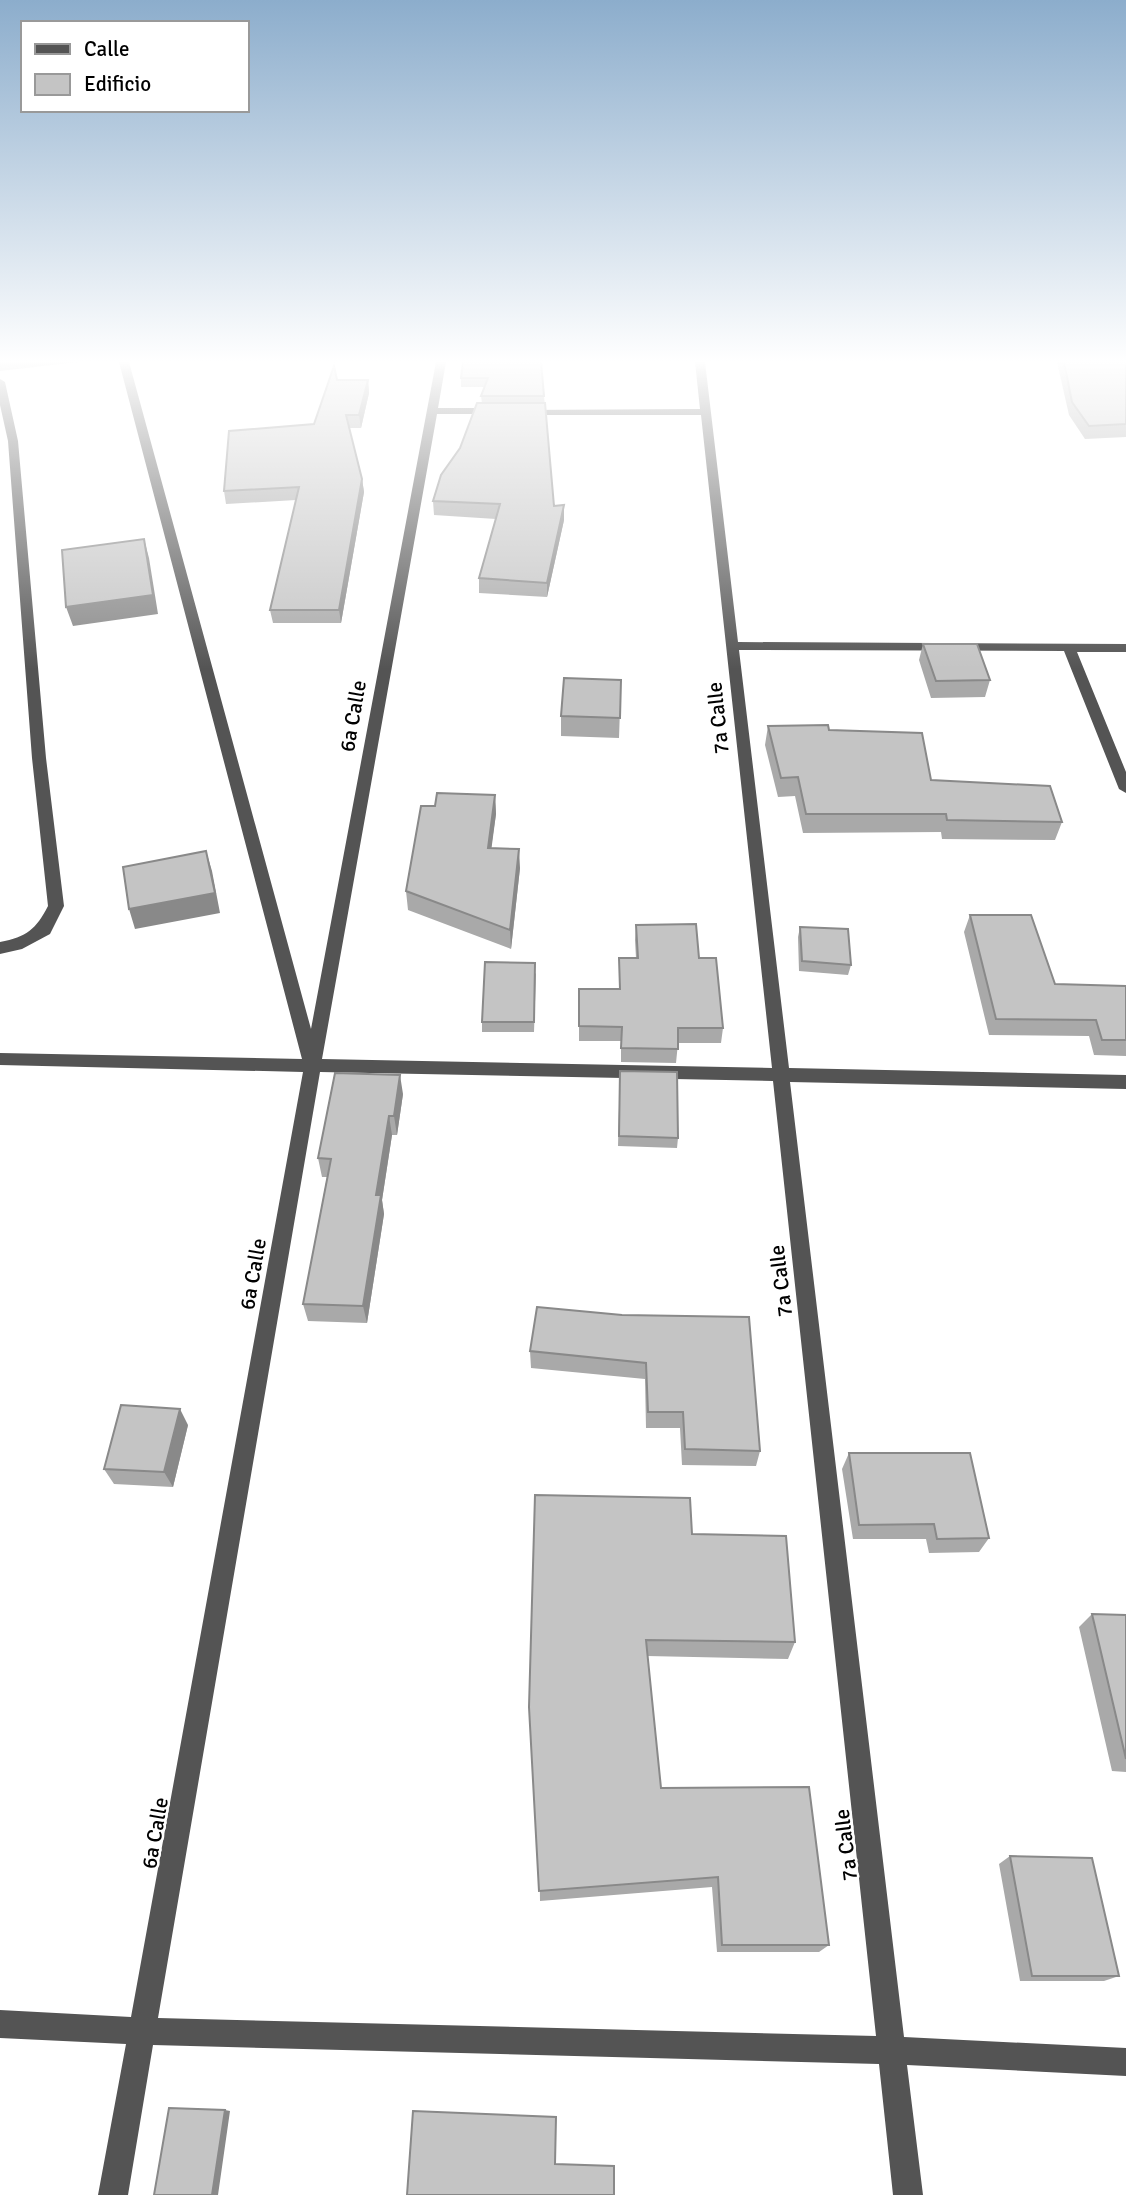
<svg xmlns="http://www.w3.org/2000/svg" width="1126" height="2195" viewBox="0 0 1126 2195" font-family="Signika,sans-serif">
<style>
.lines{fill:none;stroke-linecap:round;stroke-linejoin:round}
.minor{fill:#545454;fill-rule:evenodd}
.wall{fill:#a9a9a9}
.shaded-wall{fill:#898989}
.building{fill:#c4c4c4;stroke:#898989;stroke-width:2}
.labels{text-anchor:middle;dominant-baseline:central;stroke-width:5;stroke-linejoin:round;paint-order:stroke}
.street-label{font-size:21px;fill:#000;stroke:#fff}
</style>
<rect width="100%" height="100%" fill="#fff"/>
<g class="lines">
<path class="minor" d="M 119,362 L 129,362 L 311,1029 L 436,362 L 446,362 L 438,408 L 495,408 L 500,411 L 495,414 L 437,414 L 322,1059 L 772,1068 L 701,415 L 523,415 L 518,412 L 519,410 L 700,409 L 695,362 L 705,362 L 738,642 L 1126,644 L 1126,652 L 1077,652 L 1126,772 L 1126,793 L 1119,789 L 1064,651 L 739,650 L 789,1068 L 1126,1075 L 1126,1089 L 790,1082 L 904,2037 L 1126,2048 L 1126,2076 L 907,2065 L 923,2195 L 893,2195 L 879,2064 L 153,2045 L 128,2195 L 98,2195 L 126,2044 L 0,2038 L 0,2010 L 131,2017 L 303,1072 L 0,1065 L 0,1053 L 302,1059 ZM 320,1072 L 773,1081 L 876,2036 L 158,2018 Z
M 0,379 L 5,382 L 18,441 L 46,758 L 64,906 L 50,934 L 22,949 L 0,954 L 0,942 C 27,937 36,929 48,906 L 32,758 L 8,441 L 0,405 Z"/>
</g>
<path class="wall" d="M 463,362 L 544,396 L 554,506 L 564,505 L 564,520 L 547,597 L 479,593 L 479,578 L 496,519 L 434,515 L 433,501 L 460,448 L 482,403 L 481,396 L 485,387 L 461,387 L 461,378 Z
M 1057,362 L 1126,362 L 1126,437 L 1085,439 L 1069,415 Z
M 337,380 L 368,380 L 369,393 L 361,428 L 349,428 L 362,479 L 364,492 L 341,623 L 273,623 L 270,610 L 296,500 L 226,504 L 224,491 L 314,424 Z
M 923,644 L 990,680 L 985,697 L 931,698 L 919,660 Z
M 621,680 L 619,738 L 561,736 L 561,716 Z
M 768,726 L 829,730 L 931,780 L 1062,822 L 1055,840 L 942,839 L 941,832 L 803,833 L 795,796 L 778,797 L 765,745 Z
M 495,795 L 496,814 L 491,848 L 520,868 L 511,949 L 408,910 L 406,891 L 435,806 Z
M 970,915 L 1055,984 L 1126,986 L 1126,1056 L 1094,1055 L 1089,1036 L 989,1035 L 964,932 Z
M 636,925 L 699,958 L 723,1028 L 721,1043 L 678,1043 L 676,1063 L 621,1062 L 621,1041 L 579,1041 L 579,989 L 619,989 L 619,958 L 636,958 L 635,940 Z
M 800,927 L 851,965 L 848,975 L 799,971 L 798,937 Z
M 536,973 L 534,1032 L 482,1032 L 482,1022 Z
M 620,1071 L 678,1138 L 677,1148 L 618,1146 Z
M 403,1094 L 397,1135 L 392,1135 L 382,1200 L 384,1214 L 367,1323 L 308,1321 L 303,1304 L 327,1177 L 322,1177 L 318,1158 Z
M 622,1315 L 760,1451 L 756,1466 L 682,1465 L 680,1428 L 646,1428 L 645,1379 L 531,1368 L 530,1351 Z
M 188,1425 L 173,1487 L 114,1484 L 104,1469 Z
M 849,1453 L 989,1538 L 979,1552 L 929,1553 L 926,1539 L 853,1539 L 842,1469 Z
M 535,1495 L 692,1534 L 795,1642 L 788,1659 L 647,1656 L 661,1788 L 829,1945 L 819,1952 L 717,1952 L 712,1887 L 540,1901 Z
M 1092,1614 L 1126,1615 L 1126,1772 L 1112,1771 L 1079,1627 Z
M 1010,1856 L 1119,1976 L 1104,1981 L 1020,1981 L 999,1864 Z"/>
<path class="shaded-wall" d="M 0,362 L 78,362 L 0,371 Z
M 368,380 L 369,393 L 361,428 L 359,415 Z
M 362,479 L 364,492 L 341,623 L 339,610 Z
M 564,505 L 564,520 L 547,597 L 547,583 Z
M 144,539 L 149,558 L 158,614 L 73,626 L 66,607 Z
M 495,795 L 496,814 L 489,867 L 488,848 Z
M 519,849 L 520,868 L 511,949 L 510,930 Z
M 206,851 L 212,871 L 220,913 L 135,929 L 129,909 Z
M 400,1075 L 403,1094 L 397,1135 L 394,1116 Z
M 389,1116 L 392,1135 L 382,1200 L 384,1214 L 367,1323 L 363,1306 L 376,1195 Z
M 180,1409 L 188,1425 L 173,1487 L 164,1472 Z
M 225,2110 L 230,2111 L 218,2195 L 212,2195 Z"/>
<path class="building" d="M 463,362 L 541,362 L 544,396 L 481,396 L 488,378 L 461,378 Z
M 1064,362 L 1126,362 L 1126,424 L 1089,426 L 1072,402 Z
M 334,366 L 337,380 L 368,380 L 359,415 L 346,415 L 362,479 L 339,610 L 270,610 L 299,487 L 224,491 L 229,431 L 314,424 Z
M 477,403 L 545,403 L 554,506 L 564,505 L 547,583 L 479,578 L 500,504 L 433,501 L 441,475 L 460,448 Z
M 144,539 L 153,595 L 66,607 L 62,550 Z
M 923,644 L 977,644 L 990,680 L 936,681 Z
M 564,678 L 621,680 L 620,718 L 561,716 Z
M 828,725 L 829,730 L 922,733 L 931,780 L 1050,786 L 1062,822 L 947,820 L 946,814 L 806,814 L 798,777 L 781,778 L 768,726 Z
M 437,793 L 495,795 L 488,848 L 519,849 L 510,930 L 406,891 L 421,806 L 435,806 Z
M 206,851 L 215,893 L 129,909 L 123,867 Z
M 970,915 L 1031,915 L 1055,984 L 1126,986 L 1126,1040 L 1102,1040 L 1096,1020 L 996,1019 Z
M 696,924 L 699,958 L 716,958 L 723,1028 L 678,1028 L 678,1049 L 621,1048 L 622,1027 L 579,1026 L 579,989 L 620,989 L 619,958 L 638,958 L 636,925 Z
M 800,927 L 848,929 L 851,965 L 802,961 Z
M 485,962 L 535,963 L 534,1022 L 482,1022 Z
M 620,1071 L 677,1072 L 678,1138 L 619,1136 Z
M 335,1073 L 400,1075 L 394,1116 L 389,1116 L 376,1195 L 381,1195 L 363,1306 L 303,1304 L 331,1159 L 318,1158 Z
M 537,1307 L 622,1315 L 749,1317 L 760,1451 L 685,1449 L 683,1412 L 648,1412 L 646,1363 L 530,1351 Z
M 121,1405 L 180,1409 L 164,1472 L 104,1469 Z
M 849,1453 L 970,1453 L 989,1538 L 937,1539 L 934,1524 L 859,1525 Z
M 535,1495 L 690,1498 L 692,1534 L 786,1536 L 795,1642 L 646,1640 L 661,1788 L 809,1787 L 829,1945 L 722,1945 L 718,1877 L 539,1891 L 529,1707 Z
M 1092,1614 L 1126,1615 L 1126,1759 Z
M 1010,1856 L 1092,1858 L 1119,1976 L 1032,1976 Z
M 169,2108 L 225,2110 L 212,2195 L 154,2195 Z
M 413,2111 L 556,2117 L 555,2164 L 614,2166 L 614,2195 L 407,2195 Z"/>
<linearGradient id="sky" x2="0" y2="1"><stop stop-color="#8cadcc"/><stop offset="0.54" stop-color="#fff"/><stop offset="1" stop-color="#fff" stop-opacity="0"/></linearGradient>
<rect width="1126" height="669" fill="url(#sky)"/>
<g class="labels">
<g class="street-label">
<text transform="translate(353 716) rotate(-80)">6a Calle</text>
<text transform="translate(718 718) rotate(-96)">7a Calle</text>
<text transform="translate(253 1274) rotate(-80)">6a Calle</text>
<text transform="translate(781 1281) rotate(-97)">7a Calle</text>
<text transform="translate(155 1833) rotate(-80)">6a Calle</text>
<text transform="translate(846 1845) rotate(-97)">7a Calle</text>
</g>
</g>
<rect x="21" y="21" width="228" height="91" fill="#ffffff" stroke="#999999" stroke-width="2"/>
<rect x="35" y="44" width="35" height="10" fill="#545454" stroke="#999999" stroke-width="2"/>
<text x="84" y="56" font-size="21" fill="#000000">Calle</text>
<rect x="35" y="74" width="35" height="21" fill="#c4c4c4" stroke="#999999" stroke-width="2"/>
<text x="84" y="91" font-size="21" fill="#000000">Edificio</text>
</svg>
